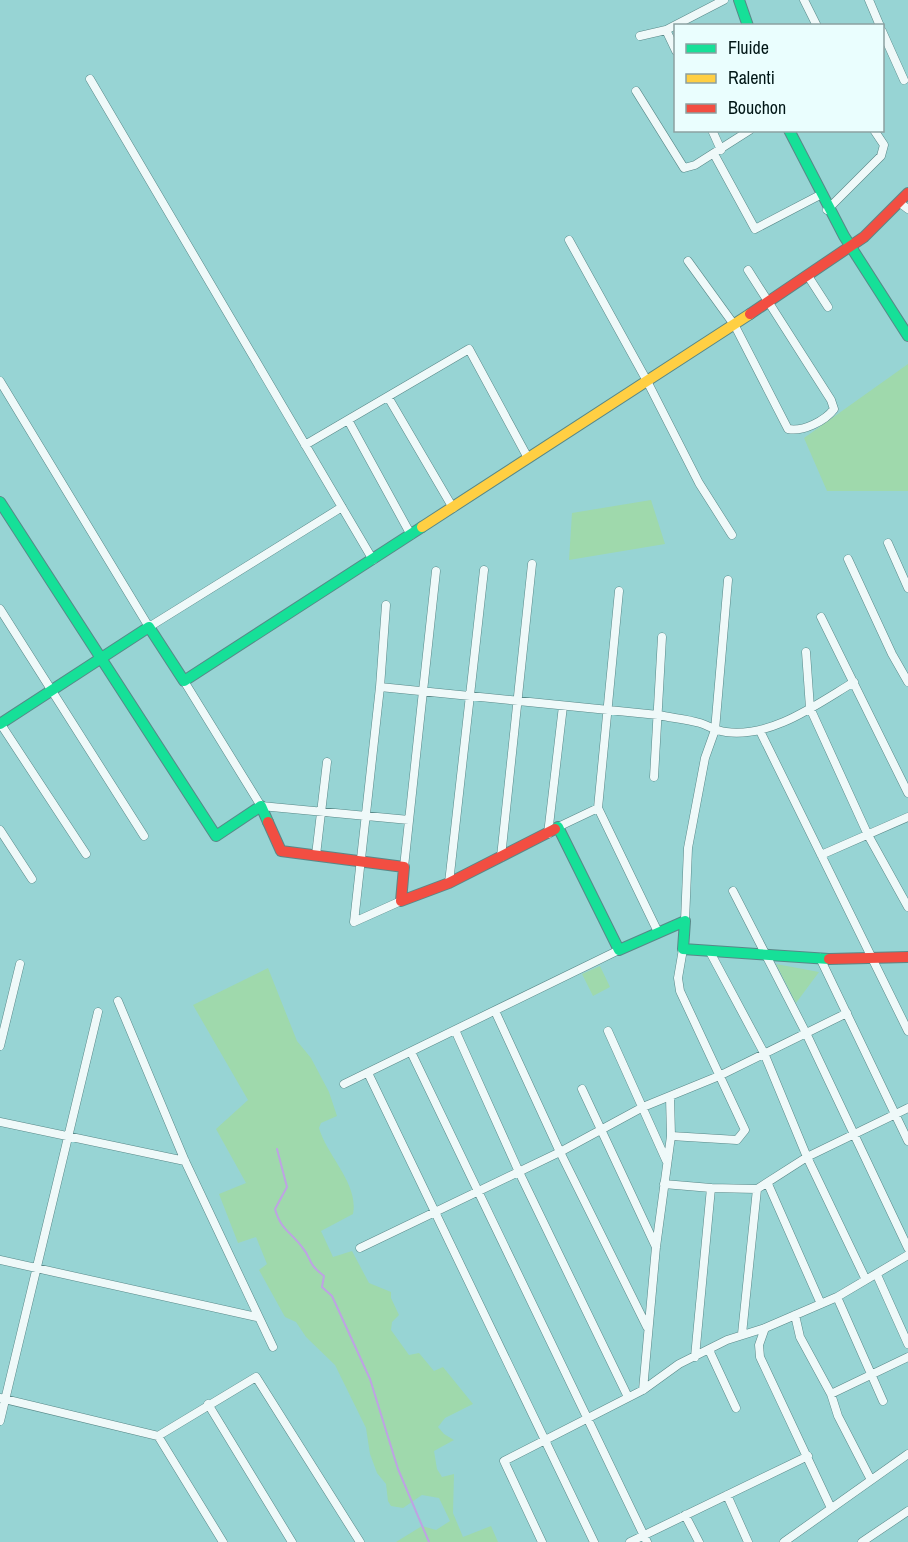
<svg xmlns="http://www.w3.org/2000/svg" width="908" height="1542" viewBox="0 0 908 1542" font-family="'Archivo Narrow',sans-serif">
<style>
.green{fill:#9fd9ac}
.lines{fill:none;stroke-linecap:round;stroke-linejoin:round}
.stream{stroke:#bea3e3;stroke-width:2}
.street-casing{stroke:#588888;stroke-width:9}
.fast-casing{stroke:#588888;stroke-width:12}
.slow-casing{stroke:#588888;stroke-width:12}
.jam-casing{stroke:#588888;stroke-width:12}
.street{stroke:#eff9f9;stroke-width:8}
.fast{stroke:#16e098;stroke-width:10}
.slow{stroke:#ffcf43;stroke-width:10}
.jam{stroke:#f24e42;stroke-width:10}
</style>
<rect width="100%" height="100%" fill="#97d4d4"/>
<path class="green" d="M 908,364 L 908,491 L 827,491 L 804,438 Z
M 651,500 L 665,544 L 569,560 L 572,513 Z
M 776,964 L 819,972 L 796,1003 Z
M 600,966 L 610,987 L 593,996 L 582,974 Z
M 268,968 L 297,1041 L 311,1058 L 329,1092 L 337,1116 L 321,1123 L 319,1128 C 327,1156 359,1184 353,1214 L 321,1231 L 333,1257 L 352,1251 L 369,1283 L 391,1292 L 391,1298 L 399,1315 L 392,1322 L 391,1330 L 409,1355 L 419,1353 L 434,1371 L 443,1367 L 473,1404 L 445,1418 L 438,1427 L 444,1434 L 454,1440 L 434,1451 L 437,1469 L 442,1477 L 454,1474 L 453,1513 L 463,1537 L 491,1526 L 498,1542 L 396,1542 L 422,1526 L 436,1530 L 450,1521 L 439,1498 L 422,1495 L 403,1508 L 391,1506 L 388,1501 L 386,1484 L 377,1473 L 370,1454 L 366,1428 L 335,1365 L 306,1337 L 296,1322 L 285,1317 L 259,1270 L 267,1264 L 256,1237 L 238,1243 L 219,1194 L 246,1183 L 216,1129 L 248,1100 L 193,1005 Z"/>
<g class="lines">
<path class="stream" d="M 277,1149 L 287,1187 L 275,1209 C 281,1230 290,1231 302,1247 C 313,1260 306,1262 324,1276 L 322,1287 L 332,1296 L 370,1379 L 398,1469 L 429,1542"/>
<defs>
<path id="street" d="M 804,0 L 817,26
M 869,0 L 880,26
M 666,30 L 676,51
M 882,31 L 904,80
M 640,36 L 666,30 L 724,0
M 90,79 L 373,560
M 636,91 L 684,168 L 695,165 L 750,130
M 712,130 L 721,150
M 714,154 L 755,229 L 820,195
M 900,203 L 908,209
M 827,210 L 881,156 L 884,145 L 874,130
M 569,240 L 647,381 L 699,483 L 732,535
M 688,261 L 735,326 L 788,429 C 803,432 825,421 834,409 L 831,400 L 748,270
M 808,276 L 828,307
M 0,381 L 149,627 L 342,507
M 388,397 L 453,508
M 348,420 L 411,535
M 305,445 L 469,349 L 528,458
M 888,543 L 908,588
M 848,559 L 892,654 L 908,682
M 619,591 L 598,808 L 658,932
M 0,609 L 144,836
M 821,617 L 908,793
M 806,652 L 810,708 L 868,835 L 908,907
M 184,681 L 261,806 L 409,820
M 380,687 L 386,605
M 0,723 L 86,854
M 760,731 L 908,1031
M 654,777 L 662,637
M 558,827 L 598,808
M 0,830 L 32,879
M 548,834 L 563,706
M 316,855 L 327,762
M 821,855 L 908,817
M 501,857 L 532,564
M 404,867 L 436,571
M 449,883 L 484,570
M 733,891 L 806,1033 L 908,1248
M 401,901 L 354,922 L 380,687 L 658,715 C 672,718 686,719 700,723 C 709,726 716,731 726,732 C 772,738 817,704 854,682
M 685,921 L 688,848 L 705,758 L 715,730 L 728,580
M 710,952 L 764,1053 L 807,1157 L 866,1280
M 820,958 L 908,1141
M 118,1001 L 185,1161 L 273,1347
M 495,1011 L 560,1152 L 647,1327
M 455,1030 L 519,1172 L 628,1397
M 608,1031 L 666,1160
M 0,1046 L 20,964
M 411,1052 L 647,1542
M 368,1073 L 594,1542
M 344,1084 L 619,950
M 582,1089 L 656,1247
M 0,1122 L 185,1161
M 671,1136 L 737,1140 L 745,1130 L 680,991 L 678,978 L 683,949
M 664,1184 L 711,1188 L 695,1357
M 768,1184 L 821,1304
M 711,1188 L 757,1189 L 742,1334
M 757,1189 L 807,1157 L 908,1108
M 360,1248 L 560,1152 L 643,1107 L 719,1076 L 847,1013
M 0,1260 L 257,1317
M 877,1275 L 908,1344
M 837,1297 L 883,1401
M 795,1315 L 800,1337 L 831,1394 L 838,1416 L 870,1478
M 765,1328 L 759,1345 L 760,1357 L 831,1508
M 709,1350 L 736,1408
M 643,1390 L 656,1247 L 671,1136 L 670,1097
M 831,1394 L 908,1357
M 0,1398 L 158,1436 L 256,1377 L 360,1542
M 208,1404 L 292,1542
M 0,1421 L 98,1012
M 158,1436 L 223,1542
M 727,1495 L 748,1542
M 685,1515 L 699,1542
M 542,1542 L 504,1461 L 643,1390 L 679,1364 L 727,1340 L 765,1328 L 837,1297 L 908,1255
M 630,1542 L 808,1456
M 784,1542 L 908,1454
M 862,1542 L 908,1511"/>
<path id="fast" d="M 739,0 L 748,26
M 789,130 L 844,236 L 908,336
M 0,502 L 216,836 L 261,806 L 268,822
M 0,724 L 149,627 L 184,681 L 422,527
M 555,829 L 558,827 L 619,950 L 685,921 L 683,949 L 829,959"/>
<path id="slow" d="M 422,527 L 750,314"/>
<path id="jam" d="M 750,314 L 864,237 L 908,193
M 268,822 L 281,851 L 404,867 L 401,901 L 449,883 L 555,829
M 829,959 L 908,957"/>
</defs>
<use href="#street" class="street-casing"/>
<use href="#fast" class="fast-casing"/>
<use href="#slow" class="slow-casing"/>
<use href="#jam" class="jam-casing"/>
<use href="#street" class="street"/>
<use href="#fast" class="fast"/>
<use href="#slow" class="slow"/>
<use href="#jam" class="jam"/>
</g>
<rect x="674" y="24" width="210" height="108" fill="#eafefe" stroke="#8ca1a1" stroke-width="1.5"/>
<rect x="686" y="44" width="30" height="9" fill="#16e098" stroke="#8ca1a1" stroke-width="1.5"/>
<text x="728" y="54" font-size="18" fill="#001616">Fluide</text>
<rect x="686" y="74" width="30" height="9" fill="#ffcf43" stroke="#8ca1a1" stroke-width="1.5"/>
<text x="728" y="84" font-size="18" fill="#001616">Ralenti</text>
<rect x="686" y="104" width="30" height="9" fill="#f24e42" stroke="#8ca1a1" stroke-width="1.5"/>
<text x="728" y="114" font-size="18" fill="#001616">Bouchon</text>
</svg>
